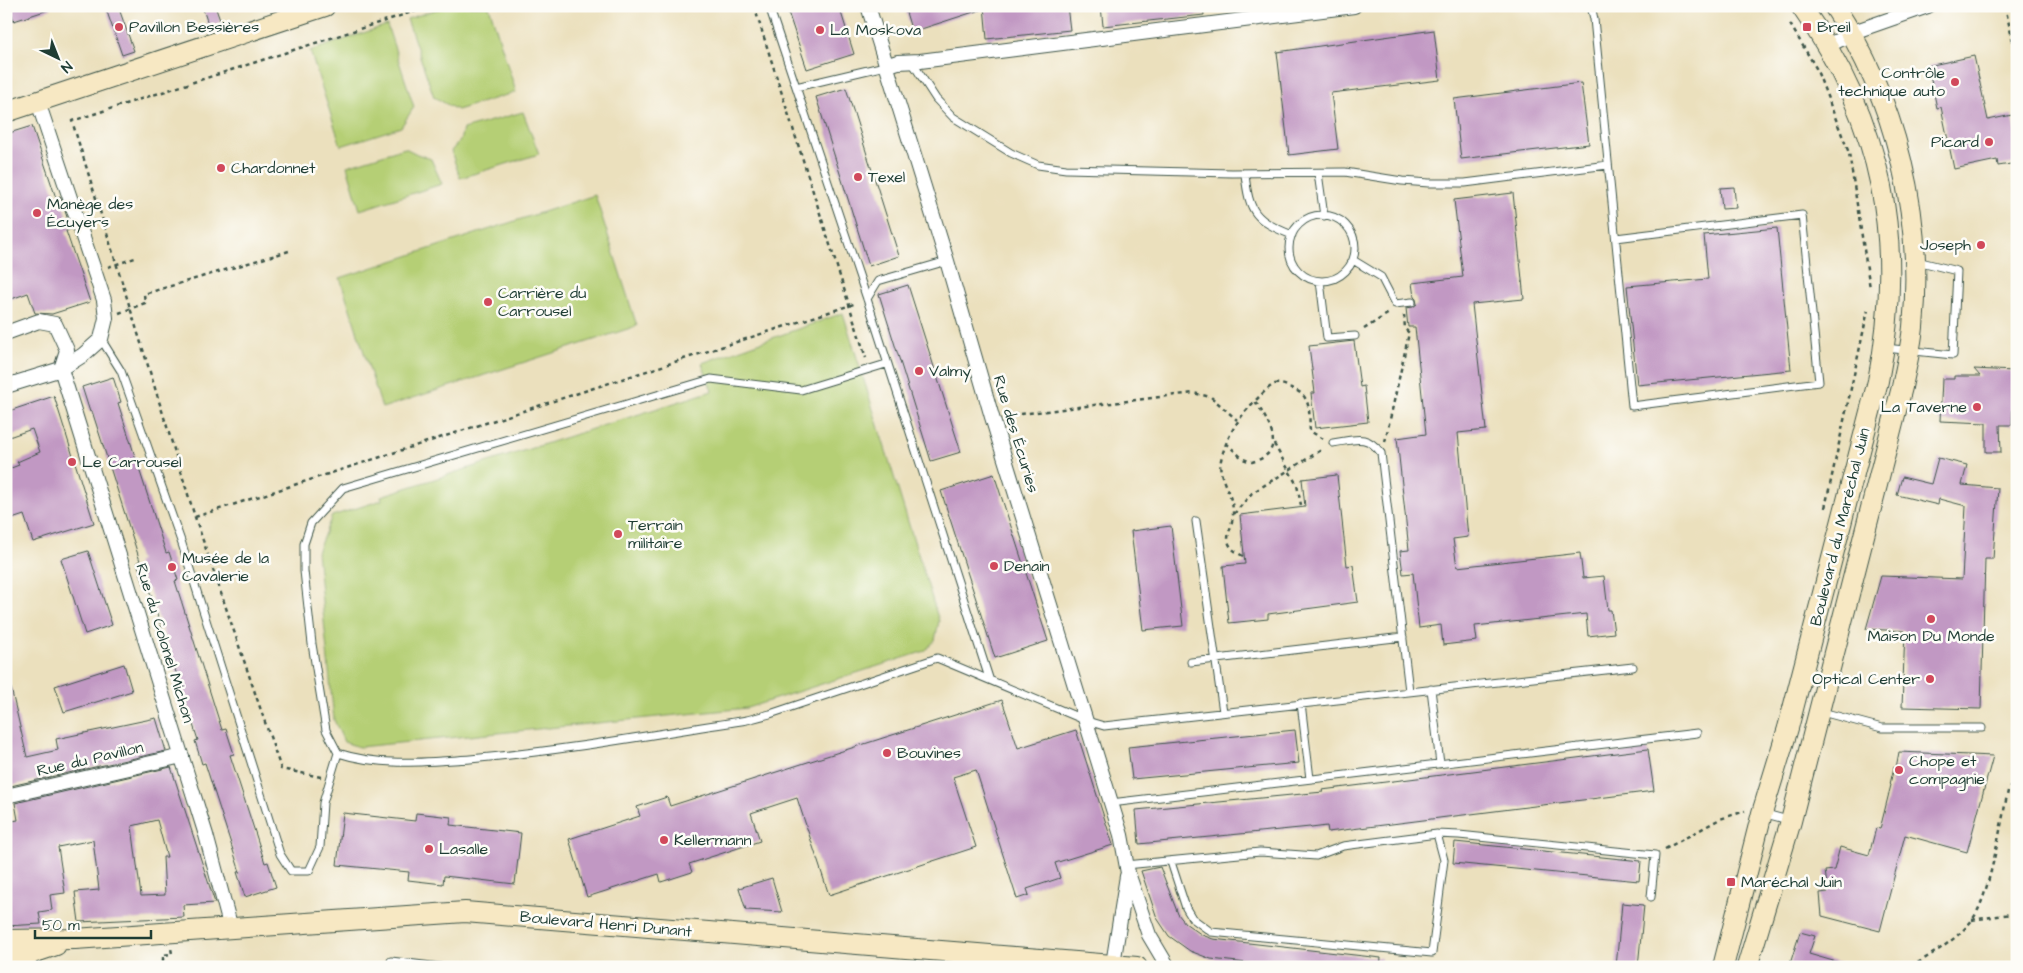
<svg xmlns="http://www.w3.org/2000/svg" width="2023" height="973" viewBox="0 0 2023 973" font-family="'Architects Daughter',sans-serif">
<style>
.green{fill:#b5cf74;stroke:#6a8654}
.building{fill:#c198c3;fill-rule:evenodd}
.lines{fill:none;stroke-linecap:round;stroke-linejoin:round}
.lane-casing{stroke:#3e5549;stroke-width:9}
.street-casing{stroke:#3e5549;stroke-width:16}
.secondary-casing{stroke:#3e5549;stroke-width:22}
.path{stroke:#3e5549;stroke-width:2.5;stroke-dasharray:4 4;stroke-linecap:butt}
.lane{stroke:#fff;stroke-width:7}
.street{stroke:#fff;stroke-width:14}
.secondary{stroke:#f7e8c3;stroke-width:20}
.poi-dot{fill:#d1495b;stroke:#fdfcf7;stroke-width:2}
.labels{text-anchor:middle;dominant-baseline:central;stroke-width:5;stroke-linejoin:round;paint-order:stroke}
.poi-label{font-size:16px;fill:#1f3d34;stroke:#fdfcf7;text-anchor:start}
.street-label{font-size:16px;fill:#1f3d34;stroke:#fdfcf7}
</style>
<rect width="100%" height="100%" fill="#fdfcf7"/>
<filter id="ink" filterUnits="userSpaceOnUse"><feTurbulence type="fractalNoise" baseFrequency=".02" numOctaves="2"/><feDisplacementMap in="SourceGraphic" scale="10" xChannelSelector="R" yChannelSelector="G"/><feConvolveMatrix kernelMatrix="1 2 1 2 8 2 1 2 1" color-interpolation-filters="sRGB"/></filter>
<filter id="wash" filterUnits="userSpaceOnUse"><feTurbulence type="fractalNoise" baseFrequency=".0096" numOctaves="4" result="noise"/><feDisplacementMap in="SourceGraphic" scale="20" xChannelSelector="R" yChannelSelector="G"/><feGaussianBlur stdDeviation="1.12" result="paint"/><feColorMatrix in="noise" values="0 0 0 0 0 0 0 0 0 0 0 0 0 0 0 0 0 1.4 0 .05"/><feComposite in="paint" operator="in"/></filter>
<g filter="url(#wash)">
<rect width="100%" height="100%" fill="#ebe0bd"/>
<path class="green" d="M 447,6 L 489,6 L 516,92 L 457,110 L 434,97 L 407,19 Z
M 387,25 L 414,107 L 401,127 L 341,146 L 310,51 Z
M 523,112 L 539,154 L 460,178 L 451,151 L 460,141 L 463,129 Z
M 405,148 L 417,154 L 431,159 L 442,184 L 360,210 L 347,166 Z
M 595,195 L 637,326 L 382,408 L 340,278 Z
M 843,313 L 939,621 L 935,640 L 925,651 L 747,708 L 359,747 L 344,742 L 334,720 L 317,552 L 332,516 L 382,500 L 381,496 L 712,391 L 702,363 Z"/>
<g id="blocks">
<path class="building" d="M 9,6 L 50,6 L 51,9 L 14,21 Z
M 105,6 L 118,6 L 134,51 L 122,55 Z
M 202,6 L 215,6 L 221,23 L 209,27 Z
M 786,6 L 839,6 L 854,54 L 807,69 Z
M 904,6 L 983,6 L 983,9 L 912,32 Z
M 984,6 L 1067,6 L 1070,30 L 987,39 Z
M 1101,6 L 1203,6 L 1204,15 L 1103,26 Z
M 1434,30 L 1440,80 L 1331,93 L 1338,149 L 1289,155 L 1277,52 Z
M 1974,56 L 1988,120 L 2012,115 L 2017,136 L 2017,163 L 1998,166 L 1997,160 L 1954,169 L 1941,107 L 1937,108 L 1928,66 Z
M 1581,83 L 1589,144 L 1461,159 L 1454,99 Z
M 846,88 L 899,256 L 869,266 L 816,97 Z
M 32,126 L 56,198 L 60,196 L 71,229 L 66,231 L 90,302 L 52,314 L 35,313 L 28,293 L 6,301 L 6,134 Z
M 1734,187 L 1736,208 L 1722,209 L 1720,188 Z
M 1513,193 L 1524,299 L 1472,304 L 1486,430 L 1458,433 L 1468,537 L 1453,539 L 1457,567 L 1580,553 L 1583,578 L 1604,576 L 1608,610 L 1611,610 L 1614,633 L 1588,636 L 1586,614 L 1475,626 L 1477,641 L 1443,645 L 1441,625 L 1419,628 L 1413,573 L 1403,574 L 1400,551 L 1409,550 L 1397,438 L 1426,434 L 1415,327 L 1408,327 L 1406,308 L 1413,307 L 1417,304 L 1416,299 L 1414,297 L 1412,283 L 1463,277 L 1454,200 Z
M 1777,228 L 1791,370 L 1637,385 L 1627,286 L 1708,279 L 1704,235 Z
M 908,285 L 961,452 L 931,461 L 879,294 Z
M 1354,341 L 1360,387 L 1364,386 L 1368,422 L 1315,428 L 1311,393 L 1315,393 L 1309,346 Z
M 1974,369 L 2014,371 L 2012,425 L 2000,425 L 2001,452 L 1986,452 L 1986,423 L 1940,421 L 1942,379 L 1954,379 L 1954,376 L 1980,376 Z
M 113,377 L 121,402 L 118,403 L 166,553 L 169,552 L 178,580 L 175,581 L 222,730 L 226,729 L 234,754 L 230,755 L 265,863 L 268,862 L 276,887 L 245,897 L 237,872 L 240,872 L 205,763 L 202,764 L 195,741 L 198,740 L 149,589 L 146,590 L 137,562 L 140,561 L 92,411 L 90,412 L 82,387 Z
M 54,396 L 94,523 L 33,542 L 24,515 L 6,521 L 6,470 L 19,465 L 17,462 L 40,452 L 32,429 L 6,438 L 6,412 Z
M 1938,458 L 1967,465 L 1962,485 L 1998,488 L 1993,559 L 1985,559 L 1981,709 L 1902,707 L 1905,631 L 1866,629 L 1881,576 L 1962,579 L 1966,506 L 1939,499 L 1938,505 L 1897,495 L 1902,477 L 1931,484 Z
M 994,474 L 1048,641 L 995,658 L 941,491 Z
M 1337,475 L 1347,566 L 1353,565 L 1358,602 L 1268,614 L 1268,619 L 1229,623 L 1223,566 L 1245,564 L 1240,515 L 1305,507 L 1302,479 Z
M 1171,526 L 1183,626 L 1143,630 L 1131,531 Z
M 88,551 L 112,625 L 85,634 L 61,559 Z
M 124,664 L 132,691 L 64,712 L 55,686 Z
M 11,688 L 27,757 L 58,750 L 56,739 L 156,718 L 166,751 L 6,787 L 6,689 Z
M 1002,700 L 1018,748 L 1076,730 L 1113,845 L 1055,863 L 1060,878 L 1027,889 L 1029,895 L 1017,899 L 976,770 L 953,777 L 976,847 L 829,895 L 797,798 L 751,813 L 760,841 L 689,864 L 692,872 L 661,882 L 659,874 L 587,897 L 569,839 L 640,816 L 637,807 L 667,797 L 670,806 Z
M 1295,730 L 1299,763 L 1132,779 L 1128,747 Z
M 1648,749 L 1654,791 L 1328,832 L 1327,826 L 1311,828 L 1310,827 L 1139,844 L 1136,810 L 1323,792 L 1322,790 Z
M 1899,752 L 1993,756 L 1967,852 L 1905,835 L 1880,931 L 1822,916 L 1820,893 L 1828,892 L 1825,871 L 1834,870 L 1840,847 L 1869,855 L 1876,828 L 1880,829 L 1891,785 L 1890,784 L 1894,767 L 1896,768 Z
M 171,767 L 215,903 L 183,905 L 184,917 L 79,922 L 75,892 L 99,890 L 93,840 L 58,847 L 65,893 L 50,895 L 52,910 L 39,912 L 41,924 L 6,926 L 6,822 L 18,820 L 15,803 ZM 157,820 L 167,857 L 163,857 L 165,895 L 141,896 L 132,826 Z
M 343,813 L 415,821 L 416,813 L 451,817 L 450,825 L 521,833 L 515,884 L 444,876 L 443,884 L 408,880 L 409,872 L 337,865 Z
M 1455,842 L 1641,861 L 1639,881 L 1453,863 Z
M 1160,867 L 1178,914 L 1185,923 L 1202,935 L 1213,939 L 1381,958 L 1380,967 L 1282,967 L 1211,959 L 1190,951 L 1169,936 L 1157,918 L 1141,871 Z
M 772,878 L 782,912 L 746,910 L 739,888 Z
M 1622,903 L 1644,905 L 1638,967 L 1616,967 Z
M 1800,932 L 1815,936 L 1809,954 L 1840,963 L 1839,967 L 1789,967 Z"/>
</g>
</g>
<g filter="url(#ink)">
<use href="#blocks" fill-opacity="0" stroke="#3e5549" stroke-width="1"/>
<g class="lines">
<defs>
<path id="lane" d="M 769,6 L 867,299 L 989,678
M 1591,6 L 1594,19 L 1632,406 L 1819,382 L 1802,215 L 1616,238
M 912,62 L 936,99 L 953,117 L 1011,153 L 1038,165 L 1066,169 L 1232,173 L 1345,172 L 1402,181 L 1429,183 L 1465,183 L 1608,165
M 796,87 L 885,66
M 1318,173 L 1324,216
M 1245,174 C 1249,213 1255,220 1292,235
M1289 248a33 33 0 1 1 66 0a33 33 0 1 1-66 0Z
M 1353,260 L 1381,277 L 1395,304 L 1412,302
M 1320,281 L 1327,338 L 1355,336
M 867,299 L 878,281 L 947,261
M 101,339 L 121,371 L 182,544 L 280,854 L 291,871 L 309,871 L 320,847 L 323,803 L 338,753
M 1885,348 L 1953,355 L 1957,271 L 1917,261
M 886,364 L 801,390 L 711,379 L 343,488 L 311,523 L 304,544 L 304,571 L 312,644 L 326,730 L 338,753 C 381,767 426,762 470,759 C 563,751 655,734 747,720 L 770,714 L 937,658 L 1087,721 L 1104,726 L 1633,667
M 1333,443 C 1355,440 1366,433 1381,453 L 1409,691
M 1196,521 L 1223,712
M 1191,662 L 1403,637
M 1431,689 L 1440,764
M 1301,703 L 1310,779
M 1822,712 L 1882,728 L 1982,728
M 1111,803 L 1697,733
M 1762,813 L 1788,820
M 1437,834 L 1459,835 L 1655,855 L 1651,897
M 1126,865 L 1260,852 L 1316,856 L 1343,846 L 1437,834 L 1444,860 L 1432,953 L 1211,932 L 1192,918 L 1186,908 L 1171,862
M 391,961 L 440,967"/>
<path id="street" d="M 868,6 L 947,261 L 992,417 L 1121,835 L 1128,873 L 1149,935 L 1168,967
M 1827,46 L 1859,30 L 1928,6
M 885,66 L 898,62 L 920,61 L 1354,6
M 6,333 L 39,321 L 55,324 L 67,350 L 61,369
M 61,369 L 206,835 L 229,921 L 229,929
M 6,386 L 61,369 L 83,355 L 101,339 L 106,318 L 104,300 L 38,102
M 6,796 L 182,756
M 1113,964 L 1127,876"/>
<path id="secondary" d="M 6,112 L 325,6
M 6,940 L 75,939 L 465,912 L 1137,967
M 6,962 L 56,945
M 1723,967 L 1762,813 L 1788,728 L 1878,381 C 1906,242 1883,123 1801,6
M 1747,967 L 1791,821 L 1902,387 C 1906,367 1911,347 1913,327 C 1924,216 1896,99 1834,6"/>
</defs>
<use href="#lane" class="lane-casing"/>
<use href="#street" class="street-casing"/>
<use href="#secondary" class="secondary-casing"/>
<path class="path" d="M 754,6 L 866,358
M 2005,6 L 2017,61
M 1790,24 L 1816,68 L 1849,153 L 1870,288
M 108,267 L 135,258
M 119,313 L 145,303 L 144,294 L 289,251
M 1364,329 L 1389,313
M 1005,416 L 1193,393 L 1211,397 L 1237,420
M 1385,442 L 1409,333 L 1405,329 L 1404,315
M 1226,443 L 1243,459 L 1252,462 C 1289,452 1268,421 1255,401
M 1274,444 L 1297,485 L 1301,505
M 1825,508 L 1868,310
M 1234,514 L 1252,493 L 1323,449
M 195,517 L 857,303
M 1243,556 C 1216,542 1234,532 1233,511 C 1233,494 1217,478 1221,460 C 1227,434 1241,414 1260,396 C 1264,392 1270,386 1275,384 C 1281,383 1288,386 1293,389 C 1298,391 1303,394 1305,398 C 1311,407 1309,421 1310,431 L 1323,439
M 321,777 L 281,769 L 195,517 L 72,121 L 431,6
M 1665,849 L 1720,819 L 1745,811
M 1972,920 L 2017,913
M 163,961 L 163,955 L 172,954 L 171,948
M 1911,967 C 1932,954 1957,940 1972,920 C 1990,896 2001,822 2008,791 L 2017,776"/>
<use href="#lane" class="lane"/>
<use href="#street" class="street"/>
<use href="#secondary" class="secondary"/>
</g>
</g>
<g class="poi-dot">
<circle cx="119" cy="27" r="5"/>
<rect x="1802" y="22" width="10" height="10" rx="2.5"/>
<circle cx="820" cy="30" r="5"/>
<circle cx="1955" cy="82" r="5"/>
<circle cx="1989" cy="142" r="5"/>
<circle cx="221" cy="168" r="5"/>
<circle cx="858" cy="177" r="5"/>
<circle cx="37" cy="213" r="5"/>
<circle cx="1981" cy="245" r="5"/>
<circle cx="488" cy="302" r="5"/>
<circle cx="919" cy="371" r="5"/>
<circle cx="1977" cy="407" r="5"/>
<circle cx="72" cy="462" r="5"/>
<circle cx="618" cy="534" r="5"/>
<circle cx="994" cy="566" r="5"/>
<circle cx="172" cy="567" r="5"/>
<circle cx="1931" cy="619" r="5"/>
<circle cx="1930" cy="679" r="5"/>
<circle cx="887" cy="753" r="5"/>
<circle cx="1899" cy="770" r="5"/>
<circle cx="664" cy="840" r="5"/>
<circle cx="429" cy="849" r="5"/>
<rect x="1726" y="877" width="10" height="10" rx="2.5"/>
</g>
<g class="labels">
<g class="poi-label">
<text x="129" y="27">Pavillon Bessières</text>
<text x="1817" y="27">Breil</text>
<text x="830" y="30">La Moskova</text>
<text x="1945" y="73" text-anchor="end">Contrôle<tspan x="1945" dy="18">technique auto</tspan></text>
<text x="1979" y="142" text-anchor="end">Picard</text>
<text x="231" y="168">Chardonnet</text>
<text x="868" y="177">Texel</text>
<text x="47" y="204">Manège des<tspan x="47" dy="18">Écuyers</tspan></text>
<text x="1971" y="245" text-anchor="end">Joseph</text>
<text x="498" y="293">Carrière du<tspan x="498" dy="18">Carrousel</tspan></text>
<text x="929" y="371">Valmy</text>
<text x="1967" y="407" text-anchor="end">La Taverne</text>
<text x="82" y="462">Le Carrousel</text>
<text x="628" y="525">Terrain<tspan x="628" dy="18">militaire</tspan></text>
<text x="182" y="558">Musée de la<tspan x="182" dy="18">Cavalerie</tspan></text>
<text x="1004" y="566">Denain</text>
<text x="1931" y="636" text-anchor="middle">Maison Du Monde</text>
<text x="1920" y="679" text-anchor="end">Optical Center</text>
<text x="897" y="753">Bouvines</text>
<text x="1909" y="761">Chope et<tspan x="1909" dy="18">compagnie</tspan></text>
<text x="674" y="840">Kellermann</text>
<text x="439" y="849">Lasalle</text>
<text x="1741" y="882">Maréchal Juin</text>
</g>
<g class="street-label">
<text transform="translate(1016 434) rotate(73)">Rue des Écuries</text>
<text transform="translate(1840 527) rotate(-76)">Boulevard du Maréchal Juin</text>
<text transform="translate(165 643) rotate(73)">Rue du Colonel Michon</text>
<text transform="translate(90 759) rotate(-13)">Rue du Pavillon</text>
<text transform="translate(606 924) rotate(5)">Boulevard Henri Dunant</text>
</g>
</g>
<rect width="2023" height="973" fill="none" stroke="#fdfcf7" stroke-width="25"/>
<g transform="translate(58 58) rotate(137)" stroke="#fdfcf7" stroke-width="4" paint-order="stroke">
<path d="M0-4L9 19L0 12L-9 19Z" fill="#1f3d34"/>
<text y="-8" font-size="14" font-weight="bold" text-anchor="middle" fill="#1f3d34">N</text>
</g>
<path d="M35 930v8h116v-8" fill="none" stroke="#1f3d34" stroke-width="2.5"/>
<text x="42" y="930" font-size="15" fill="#1f3d34" stroke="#fdfcf7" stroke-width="4" paint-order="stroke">50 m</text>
</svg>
